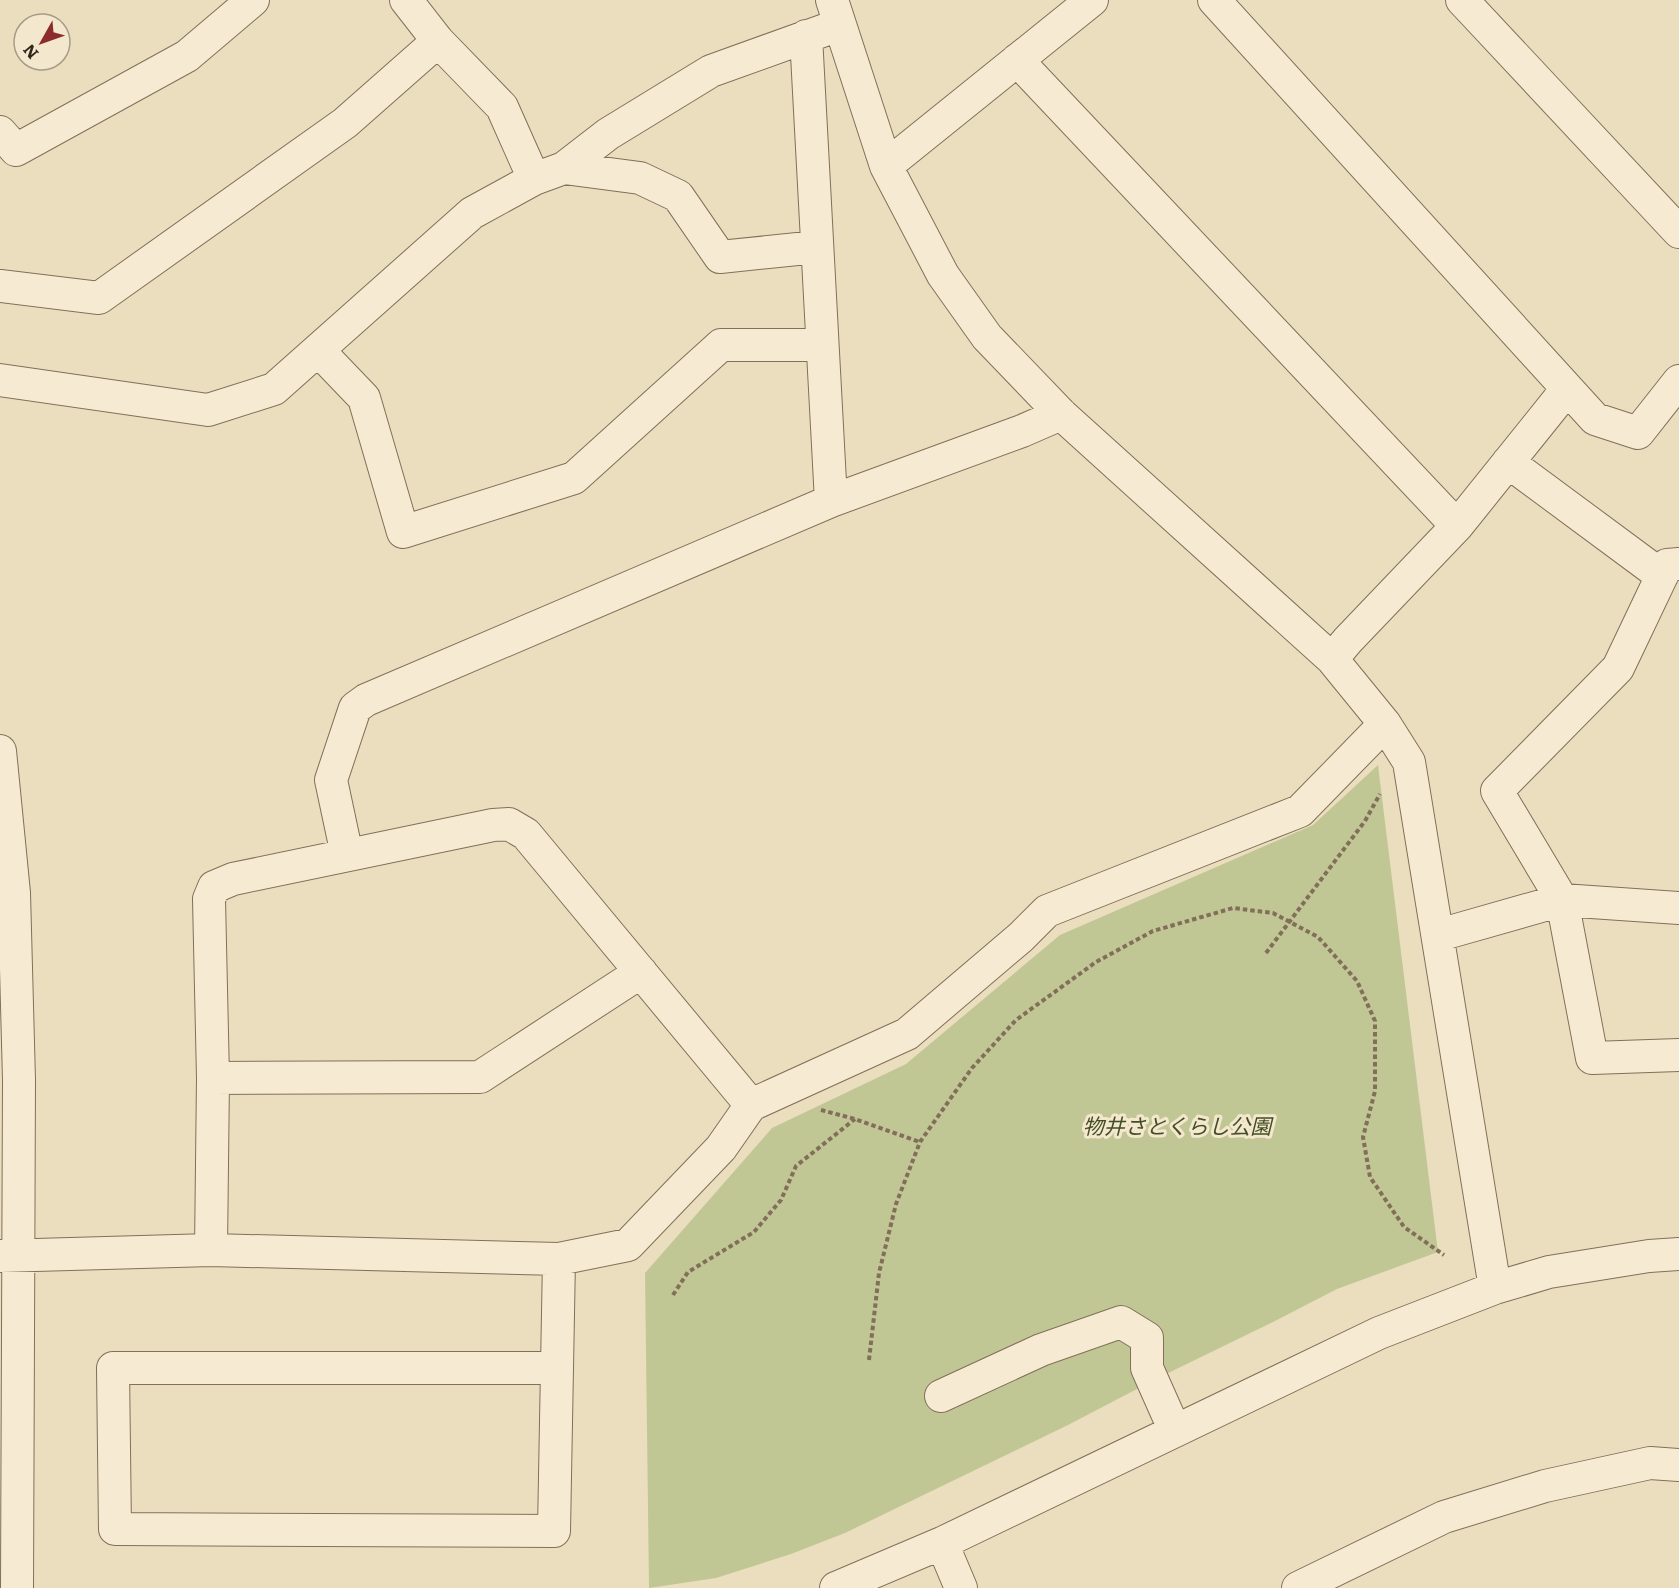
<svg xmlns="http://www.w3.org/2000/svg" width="1679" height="1588" viewBox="0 0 1679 1588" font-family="Literata,'Noto Sans JP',serif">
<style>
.green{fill:#c1c794}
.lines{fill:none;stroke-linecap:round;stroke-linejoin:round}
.minor-casing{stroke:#826f59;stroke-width:34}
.path{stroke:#826f59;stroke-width:4;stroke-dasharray:4.5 3;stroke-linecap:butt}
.minor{stroke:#f6ebd2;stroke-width:32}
.labels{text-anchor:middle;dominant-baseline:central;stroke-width:6;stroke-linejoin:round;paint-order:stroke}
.park-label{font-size:21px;font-style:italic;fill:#434e24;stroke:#f3e8ce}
</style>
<rect width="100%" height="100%" fill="#ebdebf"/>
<path class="green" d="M 1378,765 L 1438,1252 L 1337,1289 L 1273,1322 L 1160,1377 L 1068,1425 L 845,1533 L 791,1554 L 716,1578 L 649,1588 L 645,1273 L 772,1128 L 906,1064 L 1060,935 L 1313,825 Z"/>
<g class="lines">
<defs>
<path id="minor" d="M 832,0 L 886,166 L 943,275 L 987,337 L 1061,414 L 1332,659 L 1385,724 L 1409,762 L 1495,1288
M 1214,0 L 1595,419 L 1638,433 L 1679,381
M 1462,0 L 1679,232
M 806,36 L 831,501
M 1017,60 L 1457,526
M 0,132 L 16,150 L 187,56 L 253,0
M 886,166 L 1092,0
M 564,168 L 640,178 L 678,196 L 720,257 L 817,247
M 534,179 L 564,168 L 608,134 L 711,71 L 825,30
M 0,286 L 99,298 L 345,123 L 438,41
M 318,350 L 364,398 L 403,532 L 574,478 L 721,345 L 822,345
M 0,380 L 208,410 L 274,389 L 472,213 L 534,179 L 502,107 L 438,41 L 406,0
M 1508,462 L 1662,576
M 1679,564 L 1667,565 L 1618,668 L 1497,791 L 1562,900 L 1592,1058 L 1679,1055
M 1332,659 L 1348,640 L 1457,526 L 1567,389
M 0,751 L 14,893 L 19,1080 L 17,1588
M 347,855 L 331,780 L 355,708 L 366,700 L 831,501 L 1022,431 L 1061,414
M 1439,935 L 1562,900 L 1679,908
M 213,1078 L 480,1077 L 641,972
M 751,1105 L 907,1034 L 1021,937 L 1047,911 L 1300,811 L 1385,724
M 0,1256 L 211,1250 L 559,1259 L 628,1245 L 721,1148 L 751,1105 L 526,834 L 509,824 L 493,825 L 233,879 L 214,887 L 209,899 L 213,1078 L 211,1250
M 557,1368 L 113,1368 L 115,1529 L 554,1531 L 559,1259
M 941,1396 L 1041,1350 L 1121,1322 L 1147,1338 L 1147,1368 L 1175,1431
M 942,1543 L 961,1588
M 836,1588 L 942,1543 L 1379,1333 L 1495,1288 L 1549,1272 L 1649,1256 L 1679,1254
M 1298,1588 L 1444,1517 L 1545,1486 L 1650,1463 L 1679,1465"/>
</defs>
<use href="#minor" class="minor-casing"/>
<path class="path" d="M 1266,953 L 1365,821 L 1380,794
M 821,1110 L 855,1119 L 920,1142
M 673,1295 L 688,1272 L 754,1232 L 781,1200 L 796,1166 L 855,1119
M 869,1360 L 879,1273 L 896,1204 L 920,1142 L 972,1068 L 1016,1020 L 1096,962 L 1153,931 L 1233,908 L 1273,913 L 1318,937 L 1357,981 L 1375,1021 L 1375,1091 L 1363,1137 L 1370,1177 L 1404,1227 L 1444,1255"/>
<use href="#minor" class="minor"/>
</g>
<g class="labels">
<g class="park-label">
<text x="1177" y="1124">物井さとくらし公園</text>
</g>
</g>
<g transform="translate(42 42) rotate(230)"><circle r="28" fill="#f3e8ce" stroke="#a69b87" stroke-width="1.5"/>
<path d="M0-4.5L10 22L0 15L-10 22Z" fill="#8d2c2d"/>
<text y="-9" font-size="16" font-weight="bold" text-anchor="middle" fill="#32271c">N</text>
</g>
</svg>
